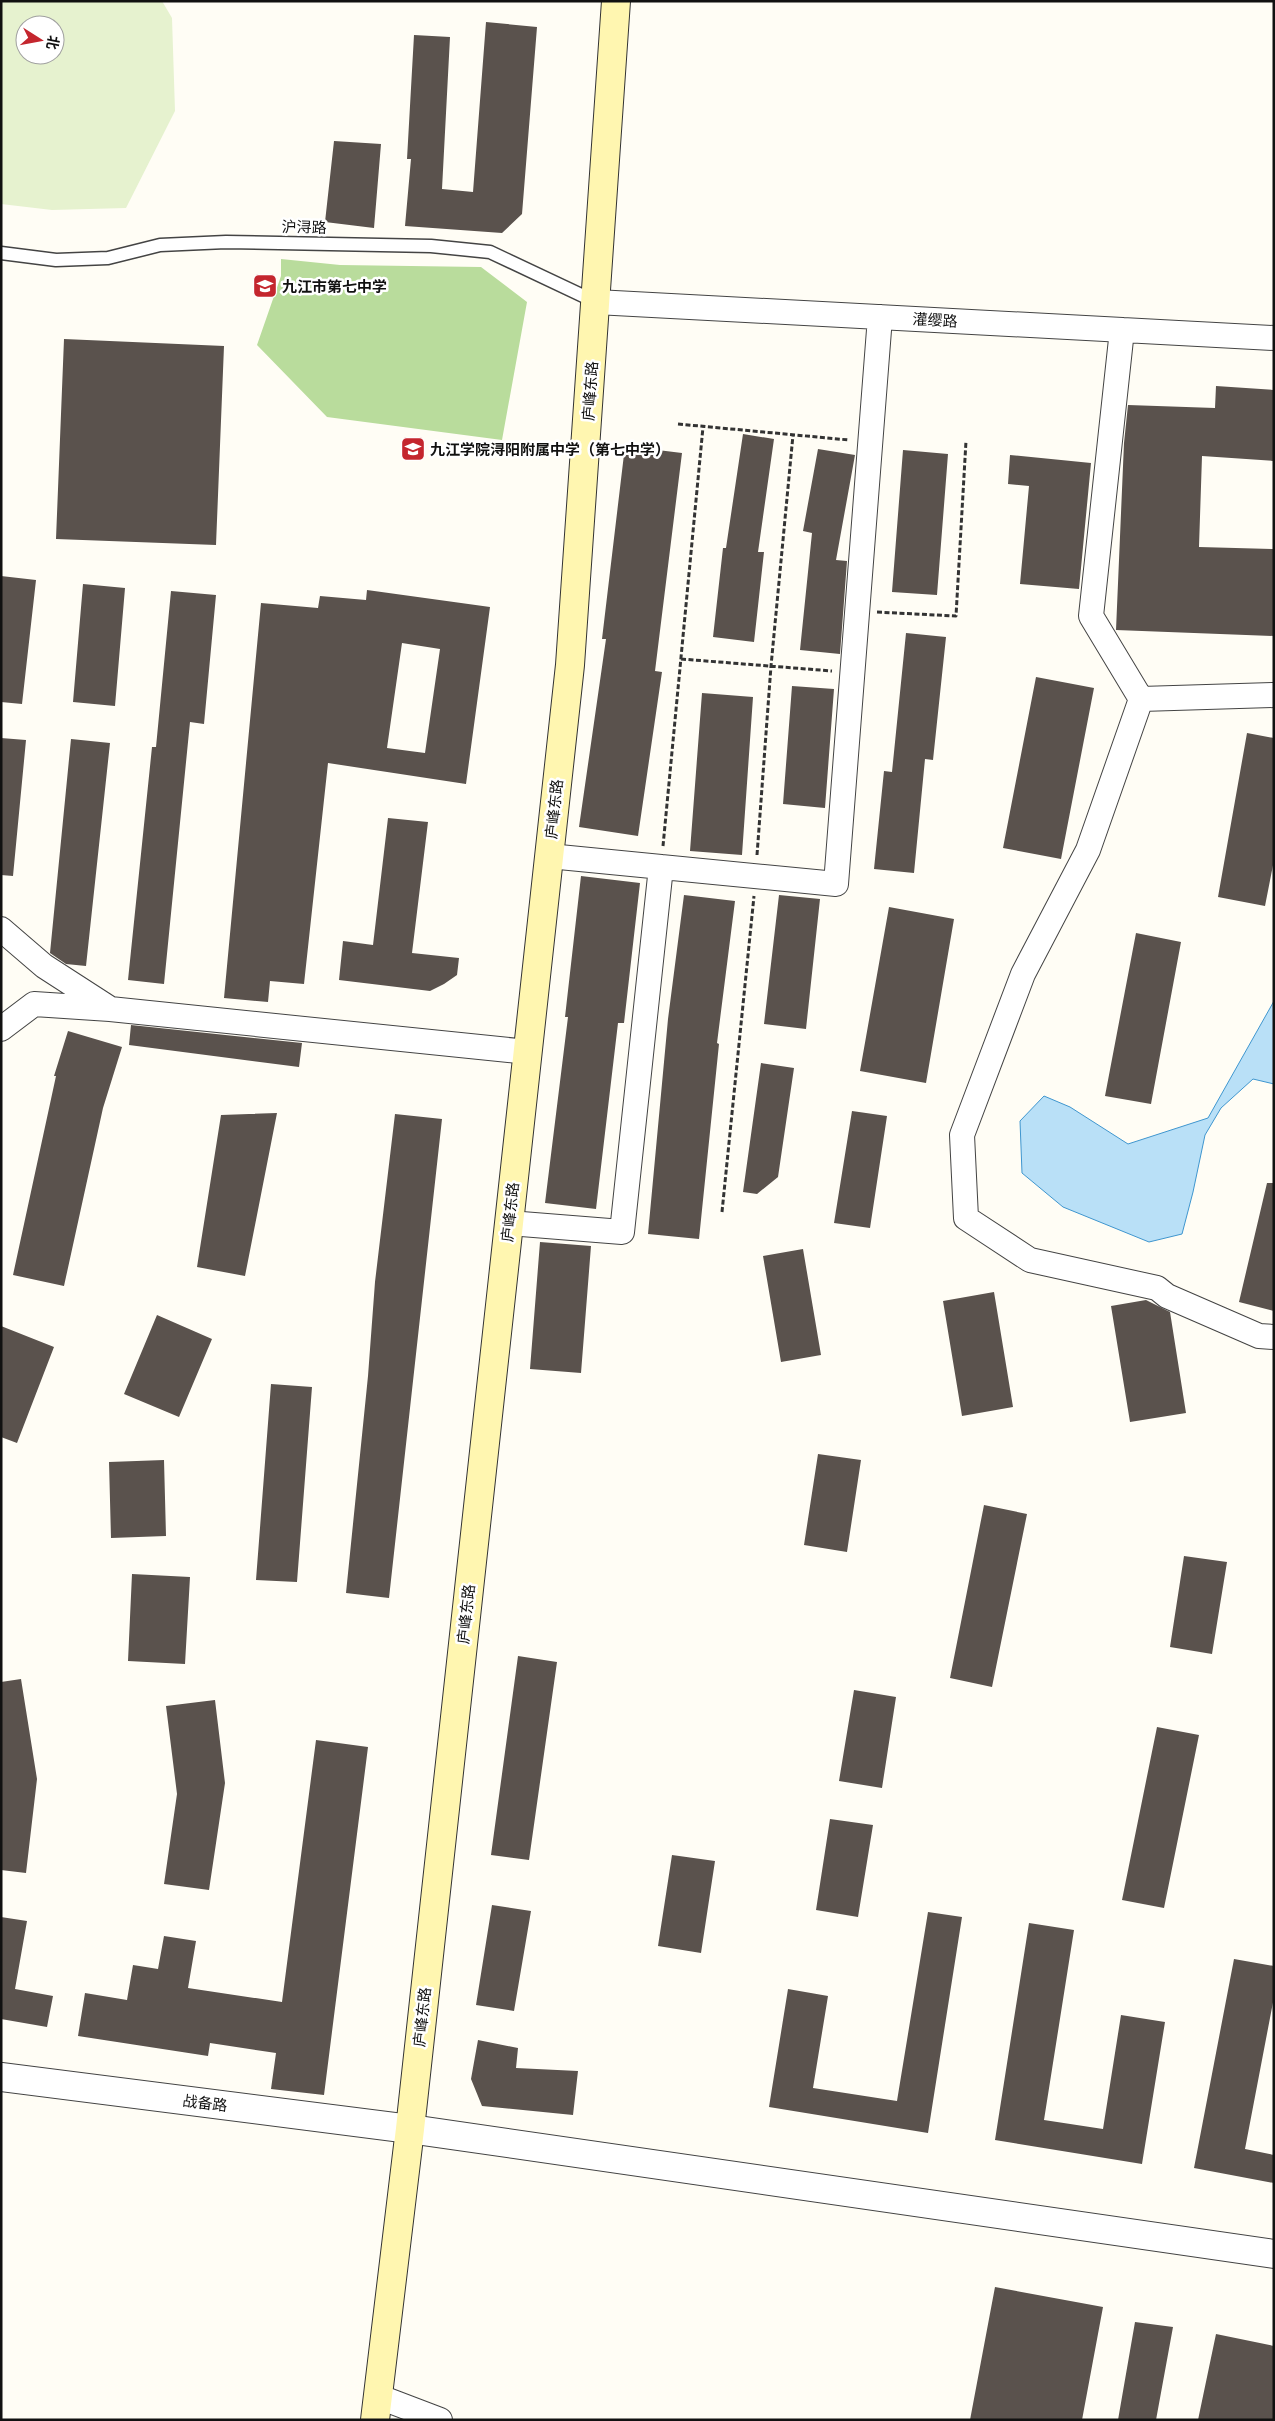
<svg xmlns="http://www.w3.org/2000/svg" width="1275" height="2421" viewBox="0 0 1275 2421" font-family="'Source Serif 4','Noto Sans SC',serif">
<style>
.forest{fill:#b9dc9c}
.pitch{fill:#e6f2cf;fill-rule:evenodd}
.water{fill:#b9e0f7;stroke:#3f96cf}
.building{fill:#5a524d;fill-rule:evenodd}
.lines{fill:none;stroke-linecap:round;stroke-linejoin:round}
.service-casing{stroke:#444;stroke-width:15}
.minor-casing{stroke:#444;stroke-width:26}
.tertiary-casing{stroke:#444;stroke-width:30}
.secondary-casing{stroke:#333;stroke-width:30}
.path{stroke:#333;stroke-width:3;stroke-dasharray:5 2.5;stroke-linecap:butt}
.service{stroke:#fff;stroke-width:12}
.minor{stroke:#fff;stroke-width:24}
.tertiary{stroke:#fff;stroke-width:28}
.secondary{stroke:#fff6b0;stroke-width:28}
.labels{text-anchor:middle;dominant-baseline:central;stroke-width:5;stroke-linejoin:round;paint-order:stroke}
.street-label{font-size:15px;fill:#111;stroke:#fff}
.poi-label{font-size:15px;font-weight:bold;fill:#111;stroke:#fff;text-anchor:start}
</style>
<rect width="100%" height="100%" fill="#fffdf5"/>
<path class="forest" d="M 281,259 L 340,265 L 481,267 L 527,302 L 502,440 L 327,417 L 257,345 L 281,276 Z"/>
<path class="pitch" d="M 1,1 L 162,1 L 172,18 L 175,111 L 126,208 L 52,210 L 1,204 ZM 25,25 L 55,25 L 55,55 L 25,55 Z"/>
<path class="water" d="M 1274,1001 L 1274,1084 L 1253,1079 L 1221,1108 L 1205,1135 L 1193,1192 L 1182,1234 L 1149,1242 L 1063,1207 L 1022,1173 L 1020,1121 L 1044,1096 L 1070,1107 L 1128,1144 L 1208,1118 Z"/>
<path class="building" d="M 486,22 L 537,27 L 522,214 L 502,233 L 405,226 L 411,159 L 407,159 L 414,35 L 450,37 L 442,189 L 473,192 Z
M 334,141 L 381,144 L 374,228 L 325,222 Z
M 64,339 L 224,346 L 216,545 L 56,539 Z
M 1216,386 L 1274,390 L 1274,461 L 1202,456 L 1199,547 L 1274,549 L 1274,636 L 1116,630 L 1124,443 L 1128,405 L 1215,408 Z
M 743,434 L 774,439 L 758,552 L 764,552 L 754,642 L 713,637 L 723,548 L 726,548 Z
M 625,446 L 682,453 L 655,671 L 662,672 L 638,836 L 579,827 L 606,639 L 602,639 Z
M 818,449 L 855,455 L 836,560 L 847,561 L 840,654 L 800,650 L 812,533 L 803,531 Z
M 903,450 L 948,454 L 937,595 L 892,592 Z
M 1010,455 L 1091,463 L 1079,589 L 1020,584 L 1029,486 L 1008,484 Z
M 1,576 L 36,580 L 22,704 L 1,702 Z
M 83,584 L 125,588 L 115,706 L 73,702 Z
M 367,590 L 490,607 L 466,784 L 328,763 L 304,984 L 270,981 L 268,1002 L 224,998 L 261,603 L 318,608 L 320,596 L 366,600 ZM 402,643 L 440,649 L 425,753 L 387,748 Z
M 171,591 L 216,595 L 204,724 L 190,722 L 164,984 L 128,980 L 152,747 L 156,747 Z
M 906,633 L 946,637 L 933,760 L 925,759 L 914,873 L 874,869 L 884,771 L 892,772 Z
M 1036,677 L 1094,688 L 1061,859 L 1003,848 Z
M 792,686 L 834,689 L 825,808 L 783,804 Z
M 702,693 L 753,697 L 742,855 L 690,851 Z
M 1247,733 L 1274,738 L 1274,860 L 1265,906 L 1218,897 Z
M 1,738 L 26,740 L 13,876 L 1,875 Z
M 71,739 L 110,743 L 86,966 L 66,964 L 50,953 Z
M 388,818 L 428,822 L 412,953 L 459,958 L 457,975 L 444,984 L 430,991 L 339,980 L 343,941 L 373,945 Z
M 581,876 L 640,883 L 624,1023 L 618,1023 L 596,1209 L 545,1203 L 568,1017 L 565,1017 Z
M 684,895 L 735,901 L 717,1043 L 719,1044 L 699,1239 L 648,1234 L 668,1019 Z
M 779,895 L 820,899 L 806,1029 L 764,1024 Z
M 889,907 L 954,919 L 926,1083 L 860,1071 Z
M 1136,933 L 1181,942 L 1151,1104 L 1105,1096 Z
M 131,1025 L 302,1043 L 299,1067 L 129,1045 Z
M 68,1031 L 122,1047 L 103,1108 L 64,1286 L 13,1275 L 56,1076 L 54,1076 Z
M 761,1063 L 794,1068 L 778,1177 L 757,1194 L 743,1192 Z
M 852,1111 L 887,1116 L 870,1228 L 834,1223 Z
M 277,1113 L 245,1276 L 197,1267 L 221,1115 Z
M 395,1114 L 442,1119 L 389,1598 L 346,1593 L 368,1376 L 375,1282 Z
M 1267,1183 L 1274,1183 L 1274,1311 L 1239,1302 Z
M 540,1242 L 591,1246 L 581,1373 L 530,1369 Z
M 803,1249 L 821,1355 L 781,1362 L 763,1256 Z
M 994,1292 L 1013,1407 L 962,1416 L 943,1301 Z
M 1146,1300 L 1170,1312 L 1186,1413 L 1130,1422 L 1111,1306 Z
M 157,1315 L 212,1339 L 179,1417 L 124,1394 Z
M 1,1326 L 54,1347 L 17,1443 L 1,1437 Z
M 271,1384 L 312,1387 L 297,1582 L 256,1580 Z
M 818,1454 L 861,1460 L 847,1552 L 804,1545 Z
M 164,1460 L 166,1536 L 111,1538 L 109,1462 Z
M 984,1505 L 1027,1514 L 992,1687 L 950,1678 Z
M 1184,1556 L 1227,1562 L 1212,1654 L 1170,1647 Z
M 132,1574 L 190,1577 L 185,1664 L 128,1661 Z
M 518,1656 L 557,1662 L 529,1860 L 491,1855 Z
M 21,1679 L 37,1779 L 26,1873 L 1,1870 L 1,1682 Z
M 854,1690 L 896,1697 L 882,1788 L 839,1781 Z
M 215,1700 L 225,1783 L 209,1890 L 164,1884 L 177,1794 L 166,1706 Z
M 1157,1727 L 1199,1735 L 1164,1908 L 1122,1900 Z
M 316,1740 L 368,1747 L 324,2095 L 271,2089 L 276,2053 L 210,2043 L 208,2056 L 78,2036 L 85,1993 L 127,2000 L 133,1965 L 158,1969 L 164,1936 L 196,1941 L 188,1988 L 282,2002 Z
M 830,1819 L 873,1825 L 858,1917 L 816,1910 Z
M 672,1855 L 715,1861 L 701,1953 L 658,1946 Z
M 492,1905 L 531,1911 L 514,2011 L 476,2005 Z
M 928,1912 L 962,1917 L 928,2133 L 769,2107 L 788,1989 L 828,1996 L 813,2088 L 897,2101 Z
M 1,1917 L 27,1921 L 15,1989 L 53,1996 L 47,2027 L 1,2019 Z
M 1029,1923 L 1074,1930 L 1044,2120 L 1103,2129 L 1121,2015 L 1165,2022 L 1142,2164 L 995,2140 Z
M 1234,1959 L 1274,1966 L 1274,1997 L 1245,2149 L 1274,2155 L 1274,2183 L 1194,2168 Z
M 478,2040 L 518,2048 L 516,2068 L 578,2071 L 573,2115 L 482,2106 L 471,2079 Z
M 995,2287 L 1103,2307 L 1082,2420 L 970,2420 Z
M 1135,2322 L 1173,2327 L 1156,2420 L 1118,2420 Z
M 1216,2334 L 1274,2346 L 1274,2420 L 1198,2420 Z"/>
<g class="lines">
<defs>
<path id="service" d="M 1,253 L 56,260 L 108,258 L 160,245 L 226,242 L 431,246 L 490,252 L 596,302"/>
<path id="minor" d="M 596,302 L 1274,338
M 1122,330 L 1091,616 L 1141,699
M 1141,699 L 1088,850 L 1023,974 L 962,1135 L 966,1218 L 1030,1260 L 1157,1288 L 1167,1296 L 1259,1336 L 1274,1337
M 1141,699 L 1274,695
M 549,856 L 836,884 L 880,317
M 1,929 L 44,966 L 109,1008
M 1,1029 L 34,1004 L 110,1009 L 528,1052
M 509,1223 L 622,1232 L 661,867
M 377,2396 L 440,2420"/>
<path id="tertiary" d="M 1,2077 L 410,2129 L 1274,2254"/>
<path id="secondary" d="M 375,2420 L 410,2129 L 570,665 L 616,1"/>
</defs>
<use href="#service" class="service-casing"/>
<use href="#minor" class="minor-casing"/>
<use href="#tertiary" class="tertiary-casing"/>
<use href="#secondary" class="secondary-casing"/>
<path class="path" d="M 678,424 L 849,440
M 877,612 L 956,616 L 966,441
M 681,659 L 832,671
M 663,846 L 703,427
M 757,855 L 771,666 L 793,435
M 722,1212 L 754,896"/>
<use href="#service" class="service"/>
<use href="#minor" class="minor"/>
<use href="#tertiary" class="tertiary"/>
<use href="#secondary" class="secondary"/>
</g>
<defs>
<symbol id="school-square" viewBox="-11 -11 22 22"><rect x="-9" y="-9" width="18" height="18" rx="4" fill="#c4262e" stroke="#fff"/><path d="M0-5L7-2L0 1L-7-2ZM-4 1L0 2.5L4 1V4Q0 6-4 4Z" fill="#fff"/></symbol>
</defs>
<g fill-rule="evenodd">
<use href="#school-square" x="251" y="272" width="28" height="28"/>
<use href="#school-square" x="399" y="435" width="28" height="28"/>
</g>
<g class="labels">
<g class="street-label">
<text transform="translate(304 227) rotate(1)">沪浔路</text>
<text transform="translate(935 320) rotate(3)">灌缨路</text>
<text transform="translate(590 391) rotate(-86)">庐峰东路</text>
<text transform="translate(554 809) rotate(-84)">庐峰东路</text>
<text transform="translate(510 1212) rotate(-84)">庐峰东路</text>
<text transform="translate(466 1614) rotate(-84)">庐峰东路</text>
<text transform="translate(422 2017) rotate(-84)">庐峰东路</text>
<text transform="translate(205 2103) rotate(7)">战备路</text>
</g>
<g class="poi-label">
<text x="282" y="286">九江市第七中学</text>
<text x="430" y="449">九江学院浔阳附属中学（第七中学）</text>
</g>
</g>
<rect width="1275" height="2421" fill="none" stroke="#111111" stroke-width="5"/>
<g transform="translate(40 40) rotate(101)"><circle r="24" fill="#ffffff" stroke="#a0a0a0"/>
<path d="M0-4L9 19L0 12L-9 19Z" fill="#c4262e"/>
<text y="-8" font-size="14" font-weight="bold" text-anchor="middle" fill="#111111">北</text>
</g>
</svg>
